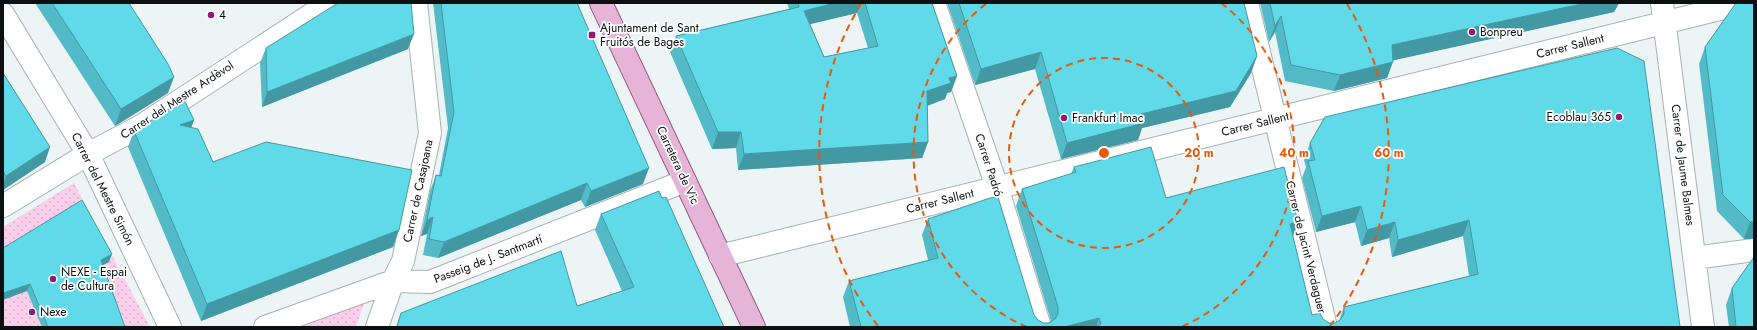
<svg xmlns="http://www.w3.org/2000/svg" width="1757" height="330" viewBox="0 0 1757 330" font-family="Jost,sans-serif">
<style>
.park{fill:url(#park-dots)}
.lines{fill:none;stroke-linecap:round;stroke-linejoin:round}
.minor-casing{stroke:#a9b1b2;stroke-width:24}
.major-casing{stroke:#905a80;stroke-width:24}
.minor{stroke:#fff;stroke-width:22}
.major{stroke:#e6b4d7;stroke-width:22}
.wall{fill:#53bbc8;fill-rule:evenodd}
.shaded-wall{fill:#4399a3}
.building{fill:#60dae9;stroke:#4399a3}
.ring{fill:none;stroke:#e8590c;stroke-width:2;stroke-dasharray:7 5}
.poi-dot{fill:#911a78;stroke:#fff;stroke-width:1.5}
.labels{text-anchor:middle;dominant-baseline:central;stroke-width:3.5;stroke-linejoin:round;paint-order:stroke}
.poi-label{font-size:12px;fill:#0d1010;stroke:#fff;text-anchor:start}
.street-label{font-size:12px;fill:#0d1010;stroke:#fff}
.centre{fill:#e8590c;stroke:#fff;stroke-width:2}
.ring-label{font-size:12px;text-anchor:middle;font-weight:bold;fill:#e8590c;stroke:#fff;stroke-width:3.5;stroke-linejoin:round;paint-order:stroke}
</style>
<defs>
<pattern id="park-dots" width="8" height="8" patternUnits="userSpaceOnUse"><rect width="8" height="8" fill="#fbcfec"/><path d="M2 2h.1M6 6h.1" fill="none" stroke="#d6b1c9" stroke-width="1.8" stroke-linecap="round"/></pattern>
</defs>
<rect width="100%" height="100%" fill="#ecf4f5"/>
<path class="park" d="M 74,183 L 150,327 L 3,327 L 3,227 Z
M 364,303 L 356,327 L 295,327 Z"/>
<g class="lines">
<defs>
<path id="minor" d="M 934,3 L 997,187 L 1040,327
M 1247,3 L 1326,327
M 1662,3 L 1703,327
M 3,14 L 88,154 L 170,327
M 3,206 L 88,154 L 141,126 L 329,3
M 720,256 L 1744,3
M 1694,258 L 1754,250
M 265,327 L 393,281 L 430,282 L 685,181
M 377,327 L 393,281 L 403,261 L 430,133 L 416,3"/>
<path id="major" d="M 601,3 L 754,327"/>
</defs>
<use href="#minor" class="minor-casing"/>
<use href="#major" class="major-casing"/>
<use href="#minor" class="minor"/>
<use href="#major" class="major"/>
</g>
<path class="wall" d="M 35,3 L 129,3 L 168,93 L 115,126 Z
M 433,3 L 577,3 L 643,184 L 585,207 L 581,200 L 438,258 L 423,255 L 427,234 L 421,236 L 430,191 L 436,175 L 439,175 L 448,128 Z
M 787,3 L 932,3 L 957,76 L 951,92 L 947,93 L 945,99 L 927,106 L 928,142 L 922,158 L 738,170 L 736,148 L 712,149 L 670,52 L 676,36 L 789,9 ZM 857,13 L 868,48 L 824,57 L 810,24 Z
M 947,3 L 1244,3 L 1257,56 L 1251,73 L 1230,107 L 1142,128 L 1138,140 L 1061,159 L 1035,69 L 975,85 Z
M 1260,3 L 1619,3 L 1614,12 L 1393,60 L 1387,78 L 1334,91 L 1285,81 L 1275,32 L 1269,42 Z
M 1754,3 L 1754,239 L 1744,239 L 1717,211 L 1699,64 L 1705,47 Z
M 266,48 L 408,49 L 262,107 L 260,63 Z
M 3,73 L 45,162 L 3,190 Z
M 1325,117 L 1680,327 L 850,327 L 843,297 L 849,281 L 928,260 L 922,235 L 928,219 L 1034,315 L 1038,320 L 1043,323 L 1049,323 L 1051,321 L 1016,206 L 1022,189 L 1071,174 L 1074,167 L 1166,198 L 1298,222 L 1293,236 L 1312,315 L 1329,323 L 1335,323 L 1339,321 L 1344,307 L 1469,276 L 1463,236 L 1392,257 L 1389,238 L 1361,246 L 1355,222 L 1316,232 L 1302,178 L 1306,167 L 1304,160 L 1310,143 Z
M 194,120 L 191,127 L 213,162 L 399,230 L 393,247 L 201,321 L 128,147 L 134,131 Z
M 601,214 L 724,327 L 396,327 L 401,313 L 577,306 L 622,291 L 595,230 Z
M 3,248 L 109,262 L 103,265 L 125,327 L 42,327 L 27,291 Z
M 1732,288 L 1754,327 L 1729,327 L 1726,305 Z"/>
<path class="shaded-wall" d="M 835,3 L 861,3 L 857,13 L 798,27 L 804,11 Z
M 1586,3 L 1619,3 L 1614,12 L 1386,62 L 1392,45 Z
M 1281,16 L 1275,32 L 1269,42 L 1275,26 Z
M 414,34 L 408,49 L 262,107 L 267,92 Z
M 1041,52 L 1035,69 L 975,85 L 981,69 Z
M 1257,56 L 1251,73 L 1230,107 L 1142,128 L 1138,140 L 1061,159 L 1067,143 Z
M 1393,62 L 1387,78 L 1334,91 L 1340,75 Z
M 957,76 L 951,92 L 947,93 L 945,99 L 921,108 L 927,91 L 949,78 Z
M 174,77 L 168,93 L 115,126 L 121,109 Z
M 194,120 L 188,136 L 180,125 Z
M 718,132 L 741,132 L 736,148 L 712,149 Z
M 928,142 L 922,158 L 738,170 L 744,154 Z
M 50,147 L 45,162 L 3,190 L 3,185 L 6,176 Z
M 649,168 L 643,184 L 585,207 L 591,191 Z
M 587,183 L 581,200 L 438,258 L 444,242 Z
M 1361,206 L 1355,222 L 1316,232 L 1322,216 Z
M 433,217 L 427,234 L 421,236 L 427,220 Z
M 1469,220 L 1463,236 L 1392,257 L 1398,240 Z
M 1298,222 L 1292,239 L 1290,224 Z
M 1395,222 L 1389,238 L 1361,246 L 1367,230 Z
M 1750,222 L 1754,222 L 1754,239 L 1744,239 Z
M 399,230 L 393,247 L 201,321 L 207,304 Z
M 112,254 L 109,262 L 99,267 L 101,260 Z
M 30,284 L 27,291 L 3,300 L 3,293 Z
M 1099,318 L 1096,327 L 1064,327 Z"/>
<path class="building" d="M 52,3 L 129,3 L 168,64 L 174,77 L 121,109 Z
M 338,3 L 411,3 L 414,34 L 267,92 L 266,48 Z
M 441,3 L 577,3 L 649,168 L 591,191 L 587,183 L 444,242 L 429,239 L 433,217 L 427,220 L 436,175 L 441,176 L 454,112 Z
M 798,3 L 835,3 L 804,11 L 824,57 L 878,46 L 865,3 L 932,3 L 957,76 L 949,78 L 951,83 L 927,91 L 928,142 L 744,154 L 741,132 L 718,132 L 676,36 L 799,7 Z
M 959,3 L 1244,3 L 1257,56 L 1236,91 L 1141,114 L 1144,123 L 1067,143 L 1041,52 L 981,69 Z
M 1270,3 L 1586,3 L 1392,45 L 1393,62 L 1340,75 L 1291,65 L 1281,16 L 1275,26 Z
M 1736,3 L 1754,3 L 1754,222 L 1750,222 L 1723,195 L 1705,47 Z
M 1617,48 L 1644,61 L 1680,327 L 1096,327 L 1101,324 L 1099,318 L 1064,327 L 861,327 L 849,281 L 938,258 L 928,219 L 990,198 L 998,197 L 1034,315 L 1038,320 L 1043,323 L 1049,323 L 1055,319 L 1058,314 L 1058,307 L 1022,189 L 1076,172 L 1074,167 L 1151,147 L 1166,198 L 1284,167 L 1298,222 L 1290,224 L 1312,315 L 1320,313 L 1323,319 L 1329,323 L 1335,323 L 1340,320 L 1344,314 L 1344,307 L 1478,274 L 1469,220 L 1398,240 L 1395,222 L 1367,230 L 1361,206 L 1322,216 L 1308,161 L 1315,160 L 1310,143 L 1325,117 Z
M 3,73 L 50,147 L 6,176 L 3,171 Z
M 184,100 L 194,120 L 180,125 L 198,129 L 213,162 L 266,142 L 412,170 L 399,230 L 207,304 L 134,131 Z
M 659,191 L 662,198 L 666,197 L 724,327 L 397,327 L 401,313 L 561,251 L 577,306 L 634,287 L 601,214 Z
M 82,200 L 112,254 L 101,260 L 125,327 L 48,327 L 30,284 L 3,293 L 3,248 Z
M 1754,257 L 1754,327 L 1736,327 L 1732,288 Z"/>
<g class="ring">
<circle cx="1104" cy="153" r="95"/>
<path d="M1027 327A190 190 0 0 1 987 3M1221 3A190 190 0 0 1 1181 327"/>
<path d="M878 326A285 285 0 0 1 861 4M1347 4A285 285 0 0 1 1330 326"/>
</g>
<g class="poi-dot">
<circle cx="211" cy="15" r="4"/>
<circle cx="1472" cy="32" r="4"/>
<rect x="588" y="31" width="8" height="8" rx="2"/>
<circle cx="1619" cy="117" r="4"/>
<circle cx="1064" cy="118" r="4"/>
<circle cx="53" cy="279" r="4"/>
<circle cx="32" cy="312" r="4"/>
</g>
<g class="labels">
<g class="poi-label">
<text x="219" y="15">4</text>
<text x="600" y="28">Ajuntament de Sant<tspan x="600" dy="14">Fruitós de Bages</tspan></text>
<text x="1480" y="32">Bonpreu</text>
<text x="1611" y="117" text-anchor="end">Ecoblau 365</text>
<text x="1072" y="118">Frankfurt Imac</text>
<text x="61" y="272">NEXE - Espai<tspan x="61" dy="14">de Cultura</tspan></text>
<text x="40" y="312">Nexe</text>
</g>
<g class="street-label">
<text transform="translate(1570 46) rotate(-14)">Carrer Sallent</text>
<text transform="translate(177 100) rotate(-33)">Carrer del Mestre Ardèvol</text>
<text transform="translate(1255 124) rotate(-14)">Carrer Sallent</text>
<text transform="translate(678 165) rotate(65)">Carretera de Vic</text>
<text transform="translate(989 165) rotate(72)">Carrer Padró</text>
<text transform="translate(1683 165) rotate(83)">Carrer de Jaume Balmes</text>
<text transform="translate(103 189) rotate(63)">Carrer del Mestre Simón</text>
<text transform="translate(418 191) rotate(-78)">Carrer de Casajoana</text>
<text transform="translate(940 201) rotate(-14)">Carrer Sallent</text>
<text transform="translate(1306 247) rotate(76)">Carrer de Jacint Verdaguer</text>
<text transform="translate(488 259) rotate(-21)">Passeig de J. Santmartí</text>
</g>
</g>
<circle cx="1104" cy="153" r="6" class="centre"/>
<g class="ring-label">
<text x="1199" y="157">20 m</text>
<text x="1294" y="157">40 m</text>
<text x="1389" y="157">60 m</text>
</g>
<rect width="1757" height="330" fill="none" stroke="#0d1010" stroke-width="8"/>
</svg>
